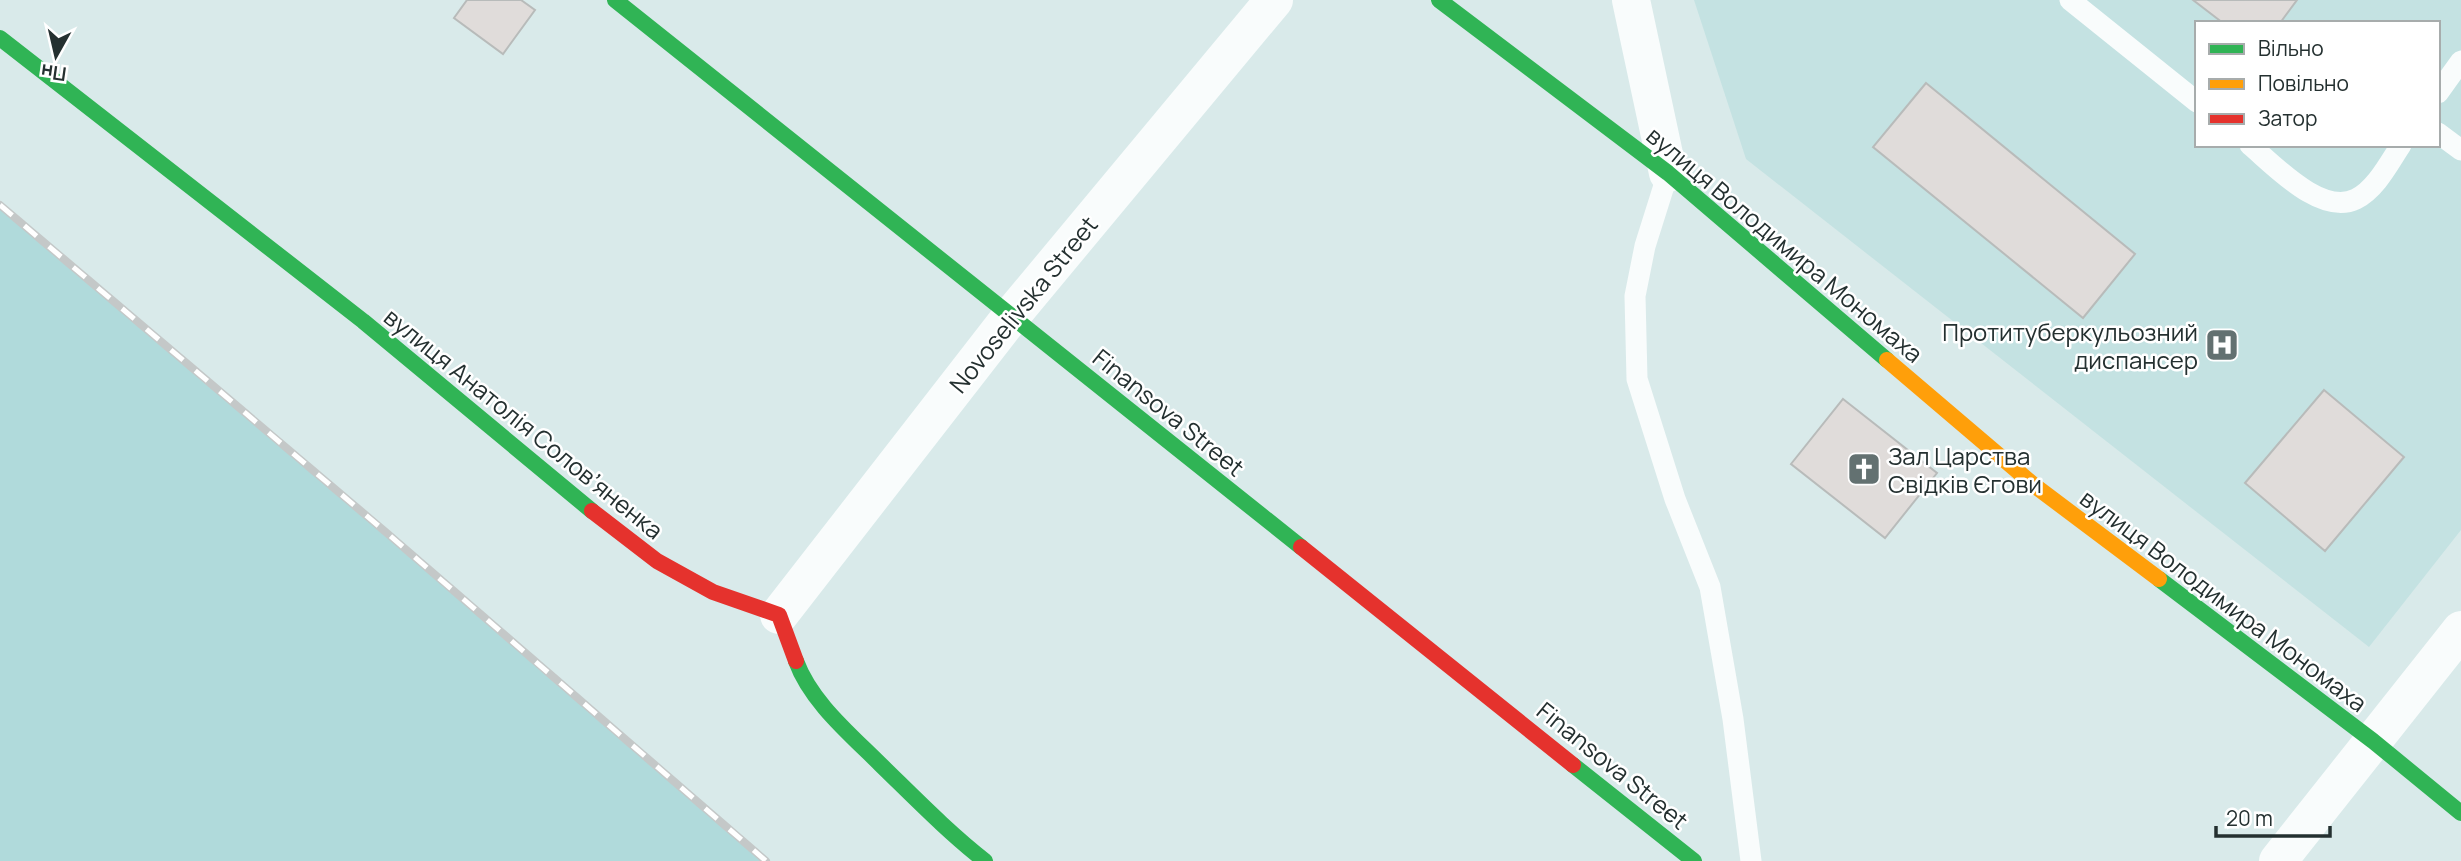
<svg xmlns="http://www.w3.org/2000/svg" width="2461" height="861" viewBox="0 0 2461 861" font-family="Manrope,sans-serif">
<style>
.built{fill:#c4e2e2;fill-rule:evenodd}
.green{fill:#b0dadb}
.building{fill:#e0dcda;stroke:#b8bbba;stroke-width:2}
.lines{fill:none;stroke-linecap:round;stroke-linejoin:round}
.lane{stroke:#f9fcfc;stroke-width:21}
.street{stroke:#f9fcfc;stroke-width:38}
.fast{stroke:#30b455;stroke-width:16}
.slow{stroke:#ff9f0a;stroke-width:16}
.jam{stroke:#e5322d;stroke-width:16}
.rail-casing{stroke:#c4c8c8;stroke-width:8}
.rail{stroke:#fff;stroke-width:5;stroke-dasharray:16;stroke-linecap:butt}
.labels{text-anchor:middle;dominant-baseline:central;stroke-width:5;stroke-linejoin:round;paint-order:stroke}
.street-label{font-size:24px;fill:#243030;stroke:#fff}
.poi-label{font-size:24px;fill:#243030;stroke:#fff;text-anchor:end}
</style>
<rect width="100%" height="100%" fill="#d9eaea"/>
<path class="built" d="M 1694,0 L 2461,0 L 2461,530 L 2369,647 L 1746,159 ZM 2197,23 L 2438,23 L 2438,145 L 2197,145 Z"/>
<path class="green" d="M 0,205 L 388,534 L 766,861 L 0,861 Z"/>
<path class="building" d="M 467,0 L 521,0 L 535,10 L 503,54 L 454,18 Z
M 2193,0 L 2297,0 L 2280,23 L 2223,23 Z
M 1926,83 L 2135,254 L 2083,318 L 1873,147 Z
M 2324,390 L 2404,457 L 2325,551 L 2245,483 Z
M 1843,399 L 1937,473 L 1885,538 L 1791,464 Z"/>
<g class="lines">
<path class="lane" d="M 2070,0 L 2197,102
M 2438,93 L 2461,61
M 2438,133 L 2461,150
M 2250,145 C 2275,166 2321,216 2356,199 C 2376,189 2389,163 2401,145
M 1668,173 L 1645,246 L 1635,296 L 1637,379 L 1675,499 L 1710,587 L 1733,719 L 1751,861"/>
<path class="street" d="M 1631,0 L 1668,173
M 779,615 L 1012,315 L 1274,0
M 2278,861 L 2461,630"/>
<path class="fast" d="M 615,0 L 1301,547
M 1439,0 L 1668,173 L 1887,360
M 0,38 L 363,321 L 592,511
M 2159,579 L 2373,741 L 2461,813
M 796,661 C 811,702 850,734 881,765 C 915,798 948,832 985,861
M 1573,765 L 1694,861"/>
<path class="slow" d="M 1887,360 L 2035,486 L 2159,579"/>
<path class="jam" d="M 592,511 L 657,561 L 713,592 L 779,615 L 796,661
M 1301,547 L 1573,765"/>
<defs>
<path id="rail" d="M 0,205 L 388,534 L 766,861"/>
</defs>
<use href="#rail" class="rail-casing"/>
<use href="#rail" class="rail"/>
</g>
<defs>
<symbol id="hospital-square" viewBox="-11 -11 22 22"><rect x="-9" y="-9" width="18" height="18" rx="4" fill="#637171" stroke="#fff"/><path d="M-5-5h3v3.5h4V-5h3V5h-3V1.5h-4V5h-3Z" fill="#fff"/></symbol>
<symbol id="church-square" viewBox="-11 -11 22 22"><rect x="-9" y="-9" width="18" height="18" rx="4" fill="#637171" stroke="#fff"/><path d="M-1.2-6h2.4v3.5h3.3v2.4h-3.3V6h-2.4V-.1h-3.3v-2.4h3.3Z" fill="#fff"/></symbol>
</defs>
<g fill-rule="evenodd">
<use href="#hospital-square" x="2203" y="326" width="38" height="38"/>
<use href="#church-square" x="1845" y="450" width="38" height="38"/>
</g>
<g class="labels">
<g class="street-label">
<text transform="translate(1785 244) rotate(40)">вулиця Володимира Мономаха</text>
<text transform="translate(1023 304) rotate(-51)">Novoselivska Street</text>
<text transform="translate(1169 412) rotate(39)">Finansova Street</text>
<text transform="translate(524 423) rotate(39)">вулиця Анатолія Соловʼяненка</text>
<text transform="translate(2224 600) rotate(37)">вулиця Володимира Мономаха</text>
<text transform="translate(1613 765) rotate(39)">Finansova Street</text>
</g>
<g class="poi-label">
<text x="2198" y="331">Протитуберкульозний<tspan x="2198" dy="28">диспансер</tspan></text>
<text x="1888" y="455" text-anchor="start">Зал Царства<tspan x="1888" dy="28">Свідків Єгови</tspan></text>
</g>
</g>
<rect x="2195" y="21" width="245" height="126" fill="#ffffff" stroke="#a7acac" stroke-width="2"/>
<rect x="2209" y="44" width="35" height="10" fill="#30b455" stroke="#a7acac" stroke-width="2"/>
<text x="2258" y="56" font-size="21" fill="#243030">Вільно</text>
<rect x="2209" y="79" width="35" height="10" fill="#ff9f0a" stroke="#a7acac" stroke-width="2"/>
<text x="2258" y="91" font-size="21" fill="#243030">Повільно</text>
<rect x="2209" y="114" width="35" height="10" fill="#e5322d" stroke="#a7acac" stroke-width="2"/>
<text x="2258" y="126" font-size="21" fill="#243030">Затор</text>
<g transform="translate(56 56) rotate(188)" stroke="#ffffff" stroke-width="5" paint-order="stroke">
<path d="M0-5L12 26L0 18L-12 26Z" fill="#243030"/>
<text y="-10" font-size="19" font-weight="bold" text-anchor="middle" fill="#243030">Пн</text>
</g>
<path d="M2216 826v10h114v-10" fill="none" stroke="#243030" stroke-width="3.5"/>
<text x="2226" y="826" font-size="21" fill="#243030" stroke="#ffffff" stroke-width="5" paint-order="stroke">20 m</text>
</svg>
